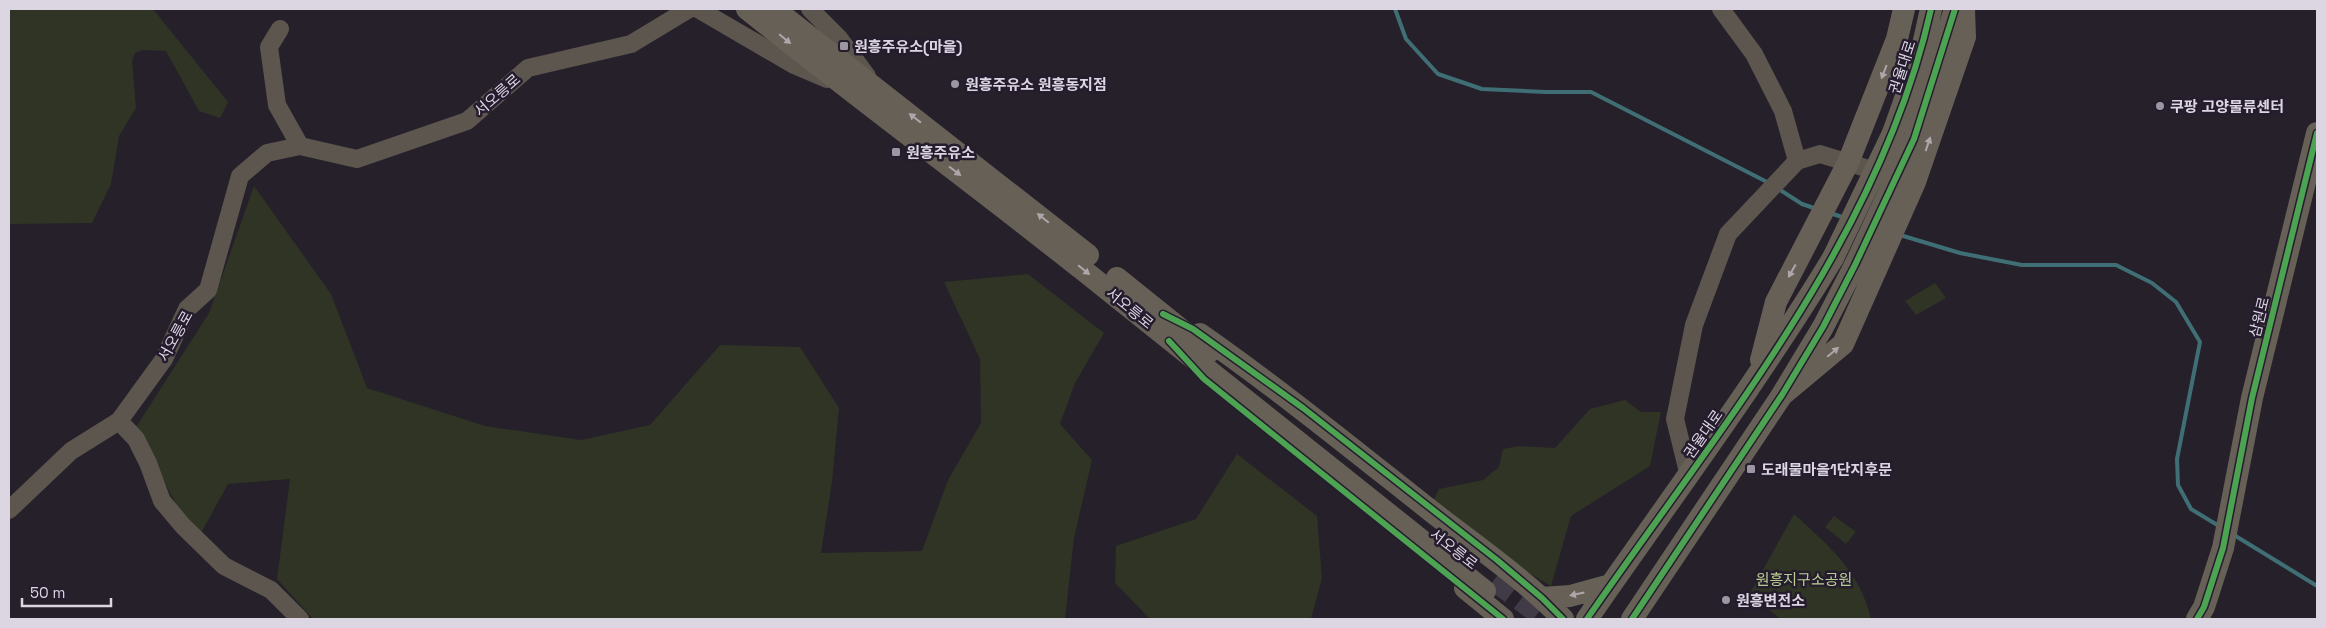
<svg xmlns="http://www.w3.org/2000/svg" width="2326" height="628" viewBox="0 0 2326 628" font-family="'Space Grotesk','Noto Sans KR',sans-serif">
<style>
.green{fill:#2f3425}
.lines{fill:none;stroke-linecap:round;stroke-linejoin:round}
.stream{stroke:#406e75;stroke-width:4}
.major-tunnel{stroke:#403b46;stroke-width:22;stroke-dasharray:22 11;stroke-linecap:butt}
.minor{stroke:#5c564e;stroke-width:18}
.major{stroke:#676057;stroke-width:22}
.major-bridge{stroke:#676057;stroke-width:22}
.cycleway-casing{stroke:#251c2e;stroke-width:9}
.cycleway{stroke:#4ca352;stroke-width:6}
.oneway{fill:#ada7ab}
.poi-dot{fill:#9c96a2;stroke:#251c2e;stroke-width:2}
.labels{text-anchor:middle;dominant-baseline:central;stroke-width:5;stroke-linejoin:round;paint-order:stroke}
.poi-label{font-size:15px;font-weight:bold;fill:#dcd6e3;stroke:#251c2e;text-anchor:start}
.street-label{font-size:15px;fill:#dcd6e3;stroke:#251c2e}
.park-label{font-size:15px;fill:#b8ce91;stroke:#251c2e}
</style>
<rect width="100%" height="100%" fill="#25202a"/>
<path class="green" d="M 9,9 L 153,9 L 228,102 L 220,118 L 199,111 L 166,51 L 143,50 L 135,53 L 132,61 L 136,108 L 119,136 L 111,184 L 92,223 L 9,224 Z
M 254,186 L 331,294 L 367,388 L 485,426 L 581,440 L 650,425 L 720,345 L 800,347 L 839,408 L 832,482 L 821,553 L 922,551 L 948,480 L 981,423 L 980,359 L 944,282 L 1028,274 L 1104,333 L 1075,383 L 1060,424 L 1092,460 L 1074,538 L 1065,619 L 313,619 L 277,579 L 290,479 L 228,484 L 201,533 L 178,508 L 136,427 L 209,313 Z
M 1935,283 L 1946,298 L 1916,315 L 1905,301 Z
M 1625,400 L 1641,412 L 1661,412 L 1650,466 L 1571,516 L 1551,586 L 1434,518 L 1432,503 L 1439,489 L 1483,480 L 1499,467 L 1503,449 L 1519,446 L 1555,448 L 1590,409 Z
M 1237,454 L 1317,516 L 1322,578 L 1311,619 L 1150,619 L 1115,583 L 1116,546 L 1196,519 Z
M 1794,514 C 1829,546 1860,571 1871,619 L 1780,619 L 1750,593 Z
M 1834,516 L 1856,532 L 1846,544 L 1825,527 Z"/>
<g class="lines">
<path class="stream" d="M 1395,9 L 1406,39 L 1438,74 L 1482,89 L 1545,92 L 1591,92 L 1769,183
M 1777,188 L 1802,204 L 1817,209
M 1830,213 L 1845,218
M 1900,235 L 1960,253 L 2022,265 L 2116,265 L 2152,283 L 2176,302 L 2200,342 L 2177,459 L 2178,485 L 2191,509 L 2219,526
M 2234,535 L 2317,586"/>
<path class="major-tunnel" d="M 1494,580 L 1546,619"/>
<path class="minor" d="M 698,9 L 794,65 L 827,79
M 810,9 L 839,38 L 867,76
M 1721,9 L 1754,54 L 1783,111 L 1797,161 L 1820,154 L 1885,174
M 280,29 L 269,47 L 277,105 L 300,146
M 119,421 L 136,439 L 148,463 L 162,501 L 183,526 L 224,566 L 271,590 L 300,619
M 1689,476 L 1675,419 L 1694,325 L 1728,234 L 1797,161
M 9,510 L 71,451 L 119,421 L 164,359 L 187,309 L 208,290 L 240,176 L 267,153 L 300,146 L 357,159 L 467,121 L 528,68 L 631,44 L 689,9"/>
<path class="major" d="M 747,9 C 858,98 972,182 1083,270 C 1217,377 1351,485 1485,591
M 774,9 L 1088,255
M 1916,131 L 1955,9
M 1893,133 L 1921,54 L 1931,9
M 1117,278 L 1209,352
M 1200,334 C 1280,390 1355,451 1431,511 C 1476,546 1523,578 1563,619
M 1761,360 L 1776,302 L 1848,163 L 1897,39 L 1904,9
M 1782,395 L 1843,344 L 1915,182 L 1965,37 L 1964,9
M 1465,588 L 1503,619
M 1542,598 L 1570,596 L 1610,585
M 1587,619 C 1670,499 1757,383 1833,258
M 1632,619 L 1782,395 L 1823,327 L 1855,265
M 2197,619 L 2204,607 L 2223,548 L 2252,398 L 2317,133"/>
<path class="major-bridge" d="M 1833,258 L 1893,133
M 1855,265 L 1914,139"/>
<defs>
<path id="cycleway" d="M 1163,314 L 1193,329 L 1303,408 L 1497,560 L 1542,598 L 1563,619
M 1169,341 L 1204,379 L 1503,619
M 1587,619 C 1719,428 1879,241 1931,9
M 1632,619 L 1782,395 L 1823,327 L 1855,265 L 1914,139 L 1955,9
M 2197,619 L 2204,607 L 2223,548 L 2252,398 L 2317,133"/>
</defs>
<use href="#cycleway" class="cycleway-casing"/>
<use href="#cycleway" class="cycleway"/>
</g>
<defs><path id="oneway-solid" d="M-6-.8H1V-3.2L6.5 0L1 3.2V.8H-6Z" transform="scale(1.25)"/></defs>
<g class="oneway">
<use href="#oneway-solid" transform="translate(785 39) rotate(39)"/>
<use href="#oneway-solid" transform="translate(1884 72) rotate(111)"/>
<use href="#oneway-solid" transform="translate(915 118) rotate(-142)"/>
<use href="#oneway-solid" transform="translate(1928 144) rotate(-71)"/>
<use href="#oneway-solid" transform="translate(955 171) rotate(37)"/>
<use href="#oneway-solid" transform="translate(1043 218) rotate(-141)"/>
<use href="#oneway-solid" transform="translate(1084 270) rotate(39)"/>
<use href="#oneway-solid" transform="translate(1792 271) rotate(119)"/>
<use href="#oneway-solid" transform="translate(1833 352) rotate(-40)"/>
<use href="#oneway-solid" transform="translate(1577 594) rotate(168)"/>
</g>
<g class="poi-dot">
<rect x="839" y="41" width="10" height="10" rx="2.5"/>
<circle cx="955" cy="84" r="5"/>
<circle cx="2160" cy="106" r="5"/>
<rect x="891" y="147" width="10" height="10" rx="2.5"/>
<rect x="1746" y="464" width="10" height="10" rx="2.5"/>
<circle cx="1726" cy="600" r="5"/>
</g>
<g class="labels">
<g class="poi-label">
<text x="854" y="46">원흥주유소(마을)</text>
<text x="965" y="84">원흥주유소 원흥동지점</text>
<text x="2170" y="106">쿠팡 고양물류센터</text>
<text x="906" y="152">원흥주유소</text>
<text x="1761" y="469">도래물마을1단지후문</text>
<text x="1736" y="600">원흥변전소</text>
</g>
<g class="street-label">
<text transform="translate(1902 67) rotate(-72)">권율대로</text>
<text transform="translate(497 95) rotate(-41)">서오릉로</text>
<text transform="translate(1130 308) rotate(39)">서오릉로</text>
<text transform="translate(2259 317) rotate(-76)">삼원로</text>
<text transform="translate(175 336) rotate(-61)">서오릉로</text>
<text transform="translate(1703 434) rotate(-55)">권율대로</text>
<text transform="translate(1454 549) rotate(38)">서오릉로</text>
</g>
<g class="park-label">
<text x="1804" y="579">원흥지구소공원</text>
</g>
</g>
<rect width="2326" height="628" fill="none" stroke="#dcd6e3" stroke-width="20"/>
<path d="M22 598v8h89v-8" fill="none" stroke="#dcd6e3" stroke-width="2.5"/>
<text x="30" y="598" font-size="15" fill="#dcd6e3" stroke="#251c2e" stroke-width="4" paint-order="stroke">50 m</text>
</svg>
